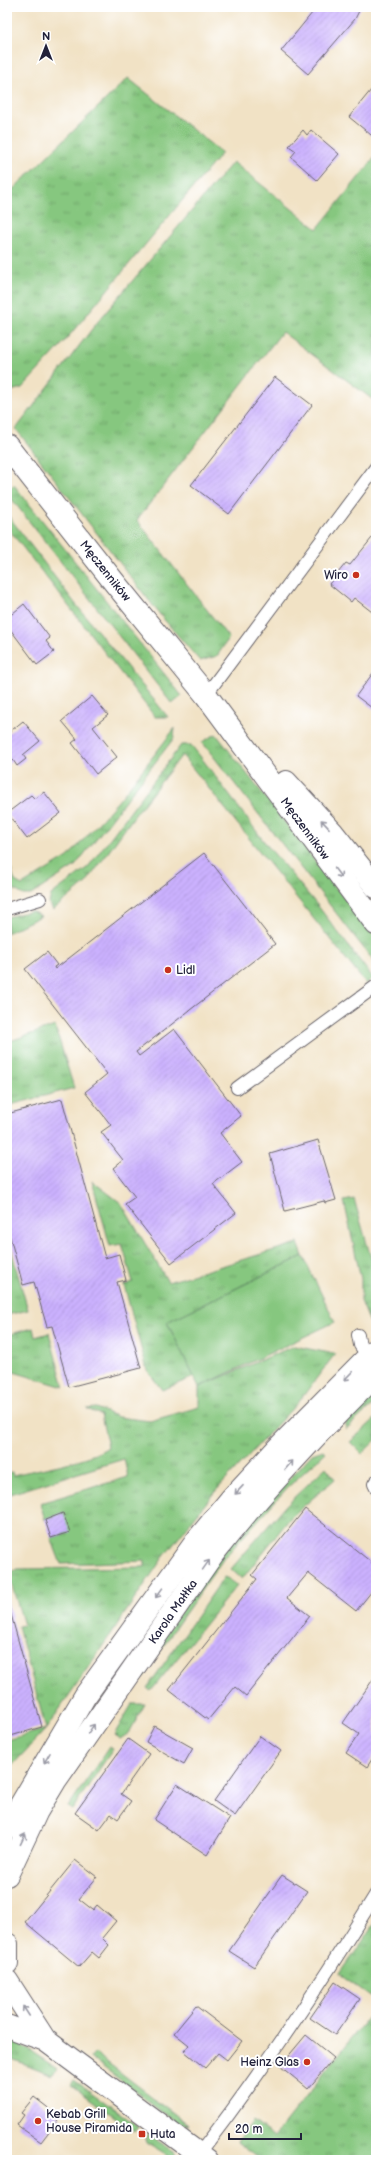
<svg xmlns="http://www.w3.org/2000/svg" width="383" height="2167" viewBox="0 0 383 2167" font-family="'Balsamiq Sans',sans-serif">
<style>
.grass{fill:url(#grass-tufts);stroke:#54745d}
.garden{fill:#86c77f;stroke:#54745d}
.building{fill:url(#building-hatch)}
.lines{fill:none;stroke-linecap:round;stroke-linejoin:round}
.service-casing{stroke:#6a656b;stroke-width:14}
.tertiary-casing{stroke:#6a656b;stroke-width:24}
.secondary-casing{stroke:#6a656b;stroke-width:24}
.service{stroke:#fff;stroke-width:12}
.tertiary{stroke:#fff;stroke-width:22}
.secondary{stroke:#fff;stroke-width:22}
.oneway{stroke:#9c9ca7}
.poi-dot{fill:#c8321e;stroke:#fff;stroke-width:1.5}
.labels{text-anchor:middle;dominant-baseline:central;stroke-width:4;stroke-linejoin:round;paint-order:stroke}
.street-label{font-size:12px;fill:#22223b;stroke:#fff}
.poi-label{font-size:12px;fill:#22223b;stroke:#fff;text-anchor:start}
</style>
<defs>
<pattern id="grass-tufts" width="24" height="20" patternUnits="userSpaceOnUse"><rect width="24" height="20" fill="#86c77f"/><path d="M3 7l-1-3M5 7V3M7 7l1-3M15 17l-1-3M17 17v-4M19 17l1-3" fill="none" stroke="#6da169"/></pattern>
<pattern id="building-hatch" width="6" height="6" patternUnits="userSpaceOnUse"><rect width="6" height="6" fill="#cbb1fe"/><path d="M-1 1l2-2M0 6l6-6M5 7l2-2" fill="none" stroke="#ae98db"/></pattern>
</defs>
<rect width="100%" height="100%" fill="#fff"/>
<filter id="ink" filterUnits="userSpaceOnUse"><feTurbulence type="fractalNoise" baseFrequency=".025" numOctaves="2"/><feDisplacementMap in="SourceGraphic" scale="8" xChannelSelector="R" yChannelSelector="G"/><feConvolveMatrix kernelMatrix="1 2 1 2 8 2 1 2 1" color-interpolation-filters="sRGB"/></filter>
<filter id="wash" filterUnits="userSpaceOnUse"><feTurbulence type="fractalNoise" baseFrequency=".012" numOctaves="4" result="noise"/><feDisplacementMap in="SourceGraphic" scale="16" xChannelSelector="R" yChannelSelector="G"/><feGaussianBlur stdDeviation="0.9" result="paint"/><feColorMatrix in="noise" values="0 0 0 0 0 0 0 0 0 0 0 0 0 0 0 0 0 1.4 0 .05"/><feComposite in="paint" operator="in"/></filter>
<g filter="url(#wash)">
<rect width="100%" height="100%" fill="#f1e2c5"/>
<path class="grass" d="M 128,78 L 222,153 L 58,349 L 22,388 L 7,392 L 7,195 Z
M 376,156 L 376,402 L 282,332 L 137,520 L 229,638 L 217,656 L 200,661 L 161,616 L 16,429 L 95,325 L 233,162 L 317,229 Z
M 14,485 L 182,696 L 172,704 L 7,493 L 7,489 Z
M 7,514 L 74,602 L 168,717 L 155,717 L 7,527 Z
M 175,728 L 174,738 L 75,866 L 31,895 L 23,895 L 7,885 L 7,857 L 15,881 L 22,885 L 68,857 L 119,800 Z
M 216,734 L 376,939 L 376,964 L 202,742 Z
M 181,745 L 191,745 L 200,756 L 266,844 L 318,906 L 373,978 L 366,984 L 182,755 L 135,815 L 86,883 L 53,910 L 49,903 L 51,895 L 88,867 Z
M 31,911 L 41,916 L 7,933 L 7,917 Z
M 55,1026 L 74,1088 L 7,1106 L 7,1042 Z
M 92,1181 L 121,1203 L 168,1282 L 298,1243 L 303,1256 L 167,1322 L 194,1377 L 162,1390 L 147,1370 L 124,1285 L 133,1282 L 122,1244 L 110,1246 Z
M 354,1199 L 376,1275 L 376,1319 L 370,1323 L 361,1301 L 361,1279 L 344,1201 Z
M 7,1236 L 28,1310 L 7,1315 Z
M 33,1328 L 35,1337 L 49,1333 L 64,1387 L 7,1370 L 7,1335 Z
M 294,1346 L 335,1354 L 300,1400 L 213,1494 L 162,1559 L 46,1729 L 7,1771 L 7,1740 L 46,1729 L 18,1626 L 24,1625 L 8,1573 L 18,1569 L 145,1567 L 145,1561 L 61,1564 L 51,1538 L 69,1532 L 63,1514 L 45,1520 L 40,1503 L 128,1477 L 124,1459 L 7,1495 L 7,1473 L 12,1472 L 13,1475 C 38,1469 89,1461 108,1447 L 101,1415 L 87,1409 L 96,1408 L 118,1417 L 150,1421 L 199,1407 L 199,1387 Z
M 376,1394 L 376,1402 L 346,1429 L 346,1422 Z
M 376,1418 L 376,1440 L 362,1454 L 350,1442 Z
M 323,1450 L 326,1452 L 287,1488 L 224,1558 L 175,1628 L 145,1675 L 141,1678 L 138,1676 L 212,1564 L 312,1454 Z
M 326,1467 L 335,1479 L 291,1517 L 242,1579 L 231,1569 L 286,1505 Z
M 224,1577 L 229,1579 L 237,1585 L 151,1691 L 147,1688 Z
M 132,1704 L 145,1704 L 129,1733 L 120,1739 L 114,1735 Z
M 109,1747 L 113,1749 L 72,1810 L 68,1807 Z
M 376,1922 L 376,2000 L 340,1974 Z
M 376,2007 L 376,2160 L 261,2160 L 237,2142 L 253,2121 L 274,2137 Z
M 9,2037 L 58,2069 L 53,2075 L 7,2057 L 7,2040 Z
M 95,2053 L 189,2125 L 179,2124 L 91,2058 Z
M 74,2080 L 138,2126 L 134,2131 L 71,2085 Z
M 148,2135 L 174,2151 L 176,2156 L 174,2160 L 146,2143 L 145,2139 Z"/>
<path class="garden" d="M 303,1256 L 335,1322 L 199,1387 L 167,1322 Z"/>
<g id="blocks">
<path class="building" d="M 317,7 L 361,7 L 355,19 L 308,74 L 281,51 Z
M 376,84 L 376,139 L 349,117 Z
M 303,130 L 307,135 L 311,130 L 339,154 L 317,180 L 291,157 L 296,151 L 289,146 Z
M 275,377 L 312,405 L 229,514 L 191,485 Z
M 376,533 L 376,615 L 354,598 L 351,602 L 329,584 L 346,563 L 350,565 Z
M 24,604 L 50,638 L 46,641 L 54,652 L 37,665 L 7,625 L 7,618 Z
M 376,669 L 376,711 L 356,696 Z
M 92,696 L 108,715 L 93,727 L 117,757 L 96,774 L 72,743 L 77,739 L 62,721 Z
M 23,721 L 40,741 L 23,755 L 26,759 L 17,766 L 13,760 L 7,765 L 7,734 Z
M 44,792 L 61,813 L 27,839 L 7,813 L 31,795 L 35,799 Z
M 204,853 L 275,944 L 136,1052 L 139,1056 L 174,1029 L 241,1116 L 220,1133 L 242,1162 L 213,1184 L 236,1213 L 171,1263 L 125,1204 L 135,1197 L 113,1168 L 123,1160 L 101,1132 L 111,1125 L 85,1092 L 107,1074 L 25,969 L 47,952 L 57,965 L 54,967 L 55,969 Z
M 62,1099 L 105,1258 L 119,1254 L 126,1280 L 117,1282 L 141,1368 L 69,1387 L 52,1326 L 47,1327 L 34,1282 L 23,1285 L 7,1226 L 7,1114 Z
M 318,1140 L 336,1200 L 325,1203 L 324,1201 L 285,1211 L 270,1154 Z
M 305,1509 L 376,1566 L 376,1586 L 356,1611 L 308,1573 L 287,1598 L 310,1616 L 246,1696 L 235,1687 L 208,1720 L 169,1690 L 257,1579 L 252,1575 Z
M 63,1513 L 70,1532 L 51,1538 L 45,1520 Z
M 7,1600 L 42,1727 L 7,1737 Z
M 376,1675 L 376,1753 L 367,1767 L 346,1753 L 359,1734 L 343,1723 Z
M 154,1726 L 193,1748 L 184,1764 L 146,1742 Z
M 260,1736 L 281,1751 L 235,1816 L 214,1801 Z
M 128,1739 L 149,1754 L 121,1794 L 131,1801 L 118,1819 L 111,1814 L 99,1830 L 75,1813 Z
M 177,1784 L 230,1818 L 207,1855 L 154,1820 Z
M 75,1860 L 97,1877 L 79,1899 L 93,1910 L 97,1905 L 116,1921 L 102,1938 L 109,1945 L 99,1958 L 92,1952 L 79,1967 L 25,1922 Z
M 282,1875 L 307,1891 L 254,1967 L 229,1951 Z
M 335,1982 L 360,1999 L 335,2035 L 310,2018 Z
M 196,2006 L 242,2041 L 227,2060 L 218,2053 L 205,2068 L 184,2051 L 189,2045 L 174,2033 Z
M 306,2035 L 334,2058 L 308,2089 L 280,2066 Z
M 34,2097 L 60,2117 L 41,2142 L 17,2125 L 24,2115 L 21,2113 Z"/>
</g>
</g>
<g filter="url(#ink)">
<use href="#blocks" fill-opacity="0" stroke="#6a656b" stroke-width="1"/>
<g class="lines">
<defs>
<path id="service" d="M 206,695 L 376,467
M 7,909 L 40,899
M 237,1088 L 376,986
M 358,1335 L 360,1345 L 371,1361
M 376,1481 L 374,1484 L 376,1488
M 199,2154 C 263,2071 321,1984 376,1894"/>
<path id="tertiary" d="M 7,1981 L 45,2040
M 7,2026 L 45,2040 L 207,2160"/>
<g id="secondary">
<path id="s1" d="M 7,446 L 114,582 L 206,695 L 376,924"/>
<path d="M 286,782 L 333,833 L 376,887"/>
<path d="M 7,1828 L 85,1696 L 198,1539 L 231,1499 L 278,1448 L 376,1349"/>
<path id="s2" d="M 7,1875 L 37,1811 L 55,1781 L 213,1554 C 263,1490 318,1432 376,1375"/>
<path d="M 7,1944 L 7,1963"/>
</g>
</defs>
<use href="#service" class="service-casing"/>
<use href="#tertiary" class="tertiary-casing"/>
<use href="#secondary" class="secondary-casing"/>
<use href="#service" class="service"/>
<use href="#tertiary" class="tertiary"/>
<use href="#secondary" class="secondary"/>
</g>
<defs><path id="oneway-shaft" d="M-6 0H5M1.5-3L5.5 0L1.5 3" fill="none" stroke-width="1.6" stroke-linecap="round" stroke-linejoin="round"/></defs>
<g class="oneway">
<use href="#oneway-shaft" transform="translate(325 824) rotate(-133)"/>
<use href="#oneway-shaft" transform="translate(338 873) rotate(53)"/>
<use href="#oneway-shaft" transform="translate(348 1376) rotate(134)"/>
<use href="#oneway-shaft" transform="translate(289 1465) rotate(-49)"/>
<use href="#oneway-shaft" transform="translate(239 1490) rotate(133)"/>
<use href="#oneway-shaft" transform="translate(206 1565) rotate(-55)"/>
<use href="#oneway-shaft" transform="translate(159 1593) rotate(126)"/>
<use href="#oneway-shaft" transform="translate(91 1729) rotate(-55)"/>
<use href="#oneway-shaft" transform="translate(47 1758) rotate(120)"/>
<use href="#oneway-shaft" transform="translate(23 1839) rotate(-64)"/>
<use href="#oneway-shaft" transform="translate(26 2011) rotate(-123)"/>
</g>
</g>
<g class="poi-dot">
<circle cx="356" cy="575" r="4"/>
<circle cx="168" cy="970" r="4"/>
<circle cx="307" cy="2062" r="4"/>
<circle cx="38" cy="2121" r="4"/>
<rect x="138" y="2130" width="8" height="8" rx="2"/>
</g>
<g class="labels">
<g class="street-label">
<text stroke="none"><textPath href="#s1" startOffset="159">Męczenników</textPath></text>
<text stroke="none"><textPath href="#s1" startOffset="485">Męczenników</textPath></text>
<text stroke="none"><textPath href="#s2" startOffset="312">Karola Małłka</textPath></text>
</g>
<g class="poi-label">
<text x="348" y="575" text-anchor="end">Wiro</text>
<text x="176" y="970">Lidl</text>
<text x="299" y="2062" text-anchor="end">Heinz Glas</text>
<text x="46" y="2114">Kebab Grill<tspan x="46" dy="14">House Piramida</tspan></text>
<text x="150" y="2134">Huta</text>
</g>
</g>
<rect width="383" height="2167" fill="none" stroke="#fff" stroke-width="24"/>
<g transform="translate(46 46)" stroke="#ffffff" stroke-width="3" paint-order="stroke">
<path d="M0-3L7 15L0 10L-7 15Z" fill="#22223b"/>
<text y="-6" font-size="11" font-weight="bold" text-anchor="middle" fill="#22223b">N</text>
</g>
<path d="M229 2133v6h72v-6" fill="none" stroke="#22223b" stroke-width="2"/>
<text x="235" y="2133" font-size="12" fill="#22223b" stroke="#ffffff" stroke-width="3" paint-order="stroke">20 m</text>
</svg>
